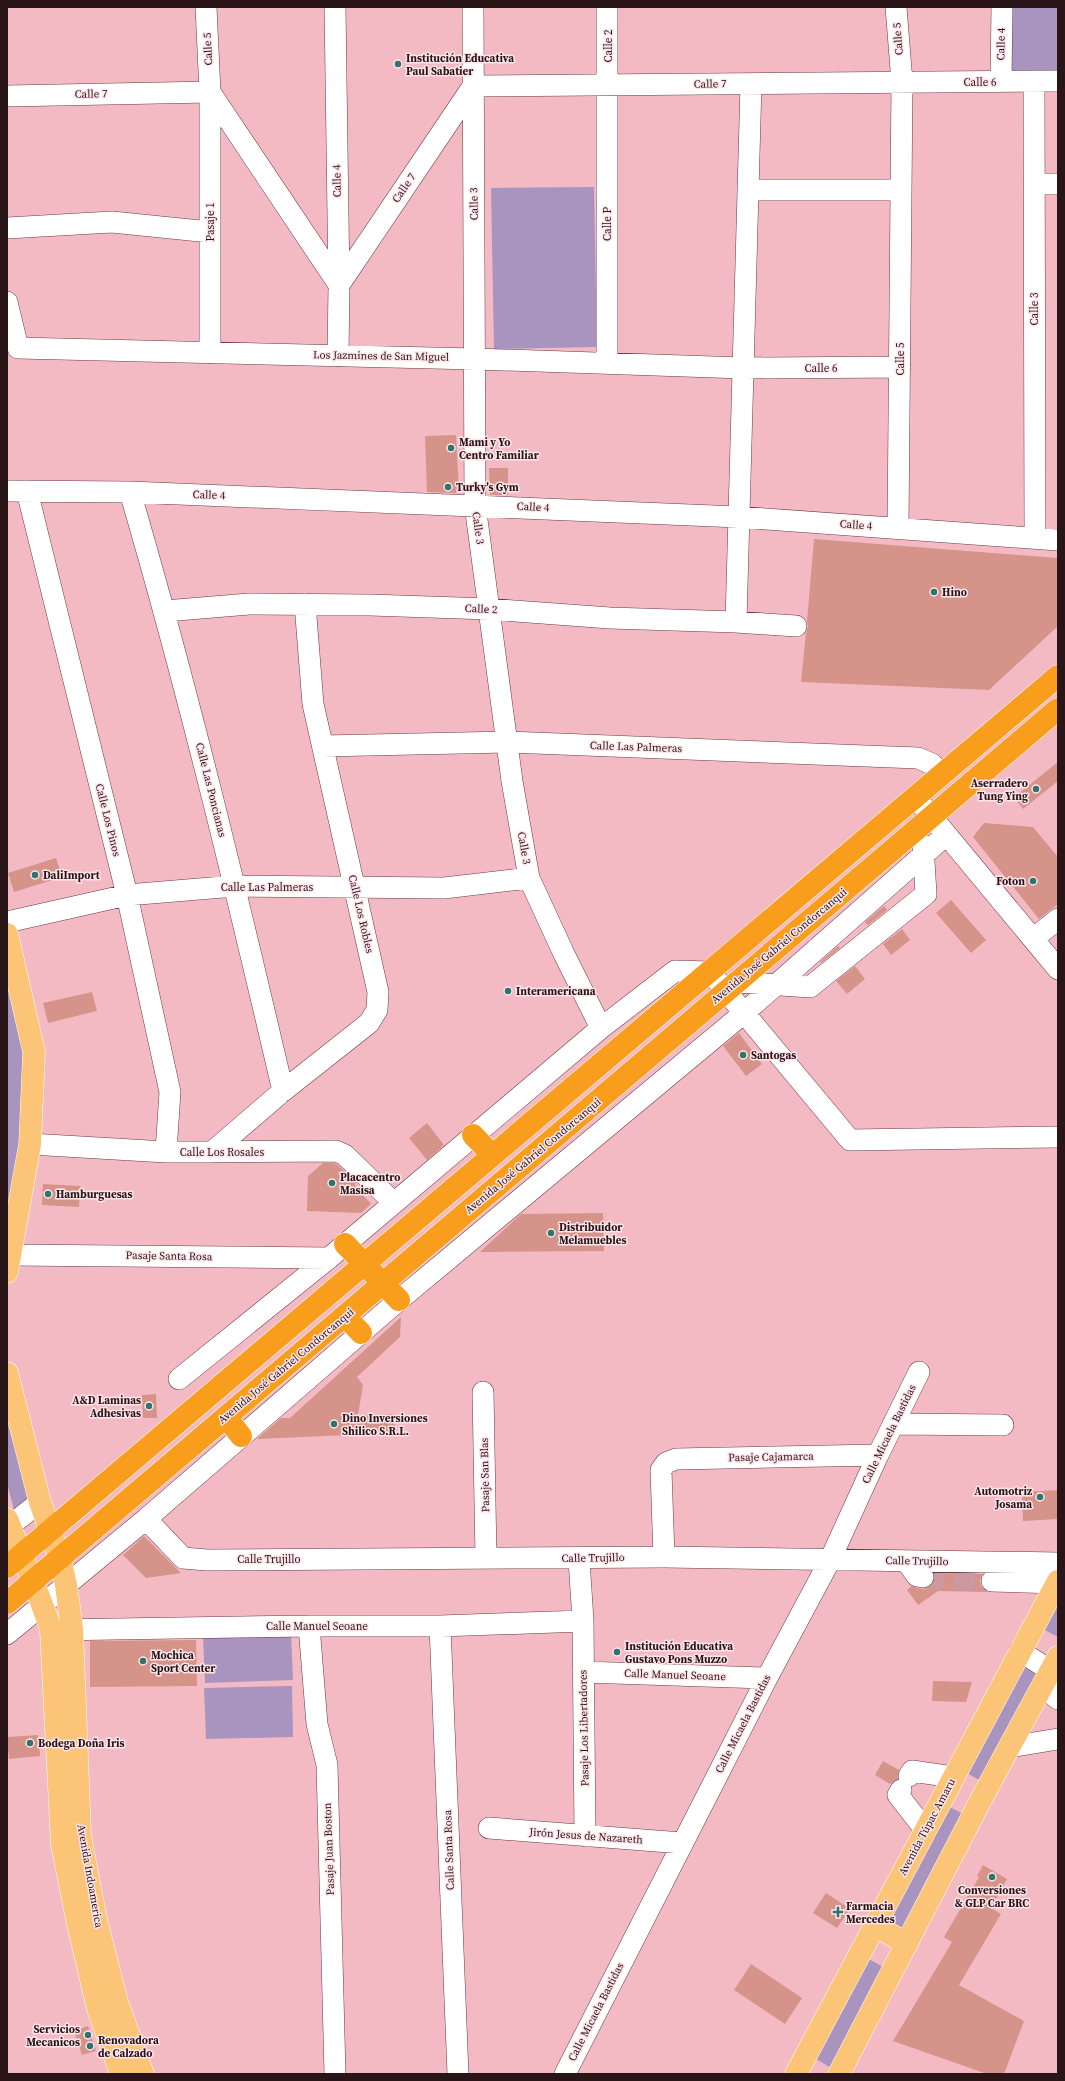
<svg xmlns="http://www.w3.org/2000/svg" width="1065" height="2081" viewBox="0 0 1065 2081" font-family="'Source Serif 4',serif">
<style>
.green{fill:#a993bf}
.building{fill:#d6938a}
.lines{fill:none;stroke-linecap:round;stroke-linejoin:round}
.minor-tunnel{stroke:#cb99a2;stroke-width:21;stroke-dasharray:21 10;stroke-linecap:butt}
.minor-casing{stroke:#693943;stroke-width:22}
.major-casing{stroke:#fff;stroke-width:23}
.highway-casing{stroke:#fff;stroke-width:23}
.minor{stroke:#fff;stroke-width:21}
.major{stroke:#fbc477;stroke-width:22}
.highway{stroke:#f99d1c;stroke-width:22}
.poi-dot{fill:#2d766f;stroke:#fee5e9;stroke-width:1.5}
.labels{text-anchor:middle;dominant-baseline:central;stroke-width:3;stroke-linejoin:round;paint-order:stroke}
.street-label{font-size:11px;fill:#291418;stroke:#fee5e9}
.poi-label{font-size:11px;font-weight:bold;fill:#291418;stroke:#fee5e9;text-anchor:start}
</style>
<rect width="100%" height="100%" fill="#f4bac4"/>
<path class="green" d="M 1006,7 L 1058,7 L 1058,74 L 1006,76 Z
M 594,187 L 597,347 L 494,349 L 491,188 Z
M 7,967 L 25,1048 L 19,1146 L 7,1223 Z
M 7,1402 L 31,1499 L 15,1514 L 7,1483 Z
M 1058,1590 L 1058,1637 L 1039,1627 Z
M 291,1632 L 293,1680 L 205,1683 L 203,1635 Z
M 1019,1663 L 1041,1675 L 983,1782 L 961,1770 Z
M 292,1686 L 293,1737 L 206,1739 L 204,1688 Z
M 943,1804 L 966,1815 L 904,1935 L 882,1921 Z
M 865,1957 L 887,1969 L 833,2069 L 811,2056 Z"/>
<path class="building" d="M 456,435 L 459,492 L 456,493 L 427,492 L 425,436 Z
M 489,468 L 508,468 L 508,495 L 490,495 Z
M 814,539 L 1058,558 L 1058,626 L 989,690 L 801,682 L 806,633 L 808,627 L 807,621 Z
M 1058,762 L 1058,781 L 1023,809 L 1014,797 Z
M 984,823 L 1033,827 L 1058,857 L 1058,904 L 1039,919 L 973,837 Z
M 56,858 L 62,877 L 14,892 L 8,873 Z
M 951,900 L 986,940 L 971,953 L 936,913 Z
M 884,906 L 887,910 L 868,925 L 865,922 Z
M 902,929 L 910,940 L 891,955 L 883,944 Z
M 838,946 L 840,948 L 821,963 L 820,962 Z
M 855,966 L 865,979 L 847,994 L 836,981 Z
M 92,992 L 97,1011 L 48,1023 L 43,1003 Z
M 739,1033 L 762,1064 L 746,1076 L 723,1046 Z
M 427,1123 L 444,1145 L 427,1160 L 409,1138 Z
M 323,1163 L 333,1163 L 338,1165 L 356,1182 L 355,1186 L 371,1204 L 361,1213 L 307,1211 L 308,1176 Z
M 43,1184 L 80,1186 L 79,1207 L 42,1205 Z
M 603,1213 L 604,1251 L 480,1252 L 521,1214 Z
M 401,1317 L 400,1337 L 357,1377 L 363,1385 L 358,1415 L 394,1414 L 395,1433 L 257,1439 L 281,1418 L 290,1418 Z
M 156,1394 L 157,1418 L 143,1418 L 142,1395 Z
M 1058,1490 L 1058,1519 L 1023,1521 L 1022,1492 Z
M 144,1536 L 181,1573 L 146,1578 L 123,1555 Z
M 934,1573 L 983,1574 L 980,1580 L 981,1586 L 988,1592 L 938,1591 L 918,1605 L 907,1590 L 912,1586 L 921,1589 L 928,1588 L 935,1579 Z
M 196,1640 L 197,1686 L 90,1687 L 90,1641 Z
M 933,1681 L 972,1682 L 966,1702 L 932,1701 Z
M 38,1735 L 40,1756 L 9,1759 L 7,1737 Z
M 883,1761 L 899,1770 L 898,1779 L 890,1784 L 875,1775 Z
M 983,1865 L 1007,1879 L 991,1908 L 1001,1914 L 959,1985 L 1024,2021 L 1004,2074 L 987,2074 L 893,2041 L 952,1942 L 944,1937 L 979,1877 L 977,1876 Z
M 826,1893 L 850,1909 L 837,1928 L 813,1913 Z
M 751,1964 L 802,1998 L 785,2024 L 734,1990 Z
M 88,2026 L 96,2051 L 82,2055 L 74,2031 Z"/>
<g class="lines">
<path class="minor-tunnel" d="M 923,1577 L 992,1581"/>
<defs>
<path id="minor" d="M 206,7 L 210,92 L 210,353
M 335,7 L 339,285 L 338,356
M 473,7 L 475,505 L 512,781 L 529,878 L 564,954 L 601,1028
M 896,7 L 902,82 L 898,528
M 1001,81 L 1002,7
M 1034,81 L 1035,537
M 7,96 L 210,92 L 339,285 L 473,86 L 1058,81
M 1034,184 L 1058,184
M 748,190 L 901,190
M 7,228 L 112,222 L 210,232
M 7,302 L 18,348 L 475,359 L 743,368 L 900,367
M 607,363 L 607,7
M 7,491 L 130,492 L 739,517 L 1058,540
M 27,491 L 127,895 L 170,1092 L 166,1152
M 130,492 C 188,690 236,890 283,1091
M 165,611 L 249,604 L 370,605 L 489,609 L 610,618 L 736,622 L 796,626
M 736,622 L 751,84
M 323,746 L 507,742 L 918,758 L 932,764 L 942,774
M 916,798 L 1058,969
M 7,922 L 127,895 L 235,886 L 444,888 L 529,878
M 1033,939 L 1058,919
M 737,982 L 810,987 L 926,894 L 923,845
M 30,1144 L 166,1152 L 336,1151 L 345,1155 L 394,1203
M 212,1152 L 283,1091 L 369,1023 L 377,1010 L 378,992 L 313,704 L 305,604
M 10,1255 L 329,1258
M 179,1379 L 329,1258 L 601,1028 L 675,971 L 710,972 L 850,1140 L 1058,1137
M 483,1392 L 486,1558
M 893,1424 L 1003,1425
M 146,1519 L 183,1558 L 207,1560 L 664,1557 L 1058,1563
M 7,1528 L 40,1502
M 664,1557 L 661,1470 L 666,1463 L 676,1459 L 878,1455
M 579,1559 L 583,1621 L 585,1836
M 906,1561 L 917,1576 L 923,1577
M 992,1581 L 1057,1583
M 309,1626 L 317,1724 L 327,1765 L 335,2074
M 440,1626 L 458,2074
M 54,1630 L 309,1626 L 440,1626 L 583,1621
M 7,1634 L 146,1519 L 399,1300 L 744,1013 L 946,835
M 1020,1651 L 1051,1671 L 1058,1674
M 583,1672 L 767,1678
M 1042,1686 L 1058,1699
M 1009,1747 L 1058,1739
M 909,1776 L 912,1771 L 953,1777
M 901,1790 L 898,1795 L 926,1831
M 489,1828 L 682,1843
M 565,2074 L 767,1678 L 830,1560 L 878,1455 L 919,1372"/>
<path id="major" d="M 7,934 L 34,1052 L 30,1144 L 7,1272
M 7,1373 L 40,1502 L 60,1559 L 66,1585 L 72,1629 L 80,1835 L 96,1920 L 117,2002 L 143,2074
M 7,1519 C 21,1556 39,1592 51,1630 L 62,1844 L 78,1924 L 98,2009 L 121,2074
M 874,1925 L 907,1944
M 796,2074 L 1058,1581
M 839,2074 L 985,1792 L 1058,1657"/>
<path id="highway" d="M 473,1135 L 492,1155
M 345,1244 L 399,1300
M 345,1316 L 361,1333
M 226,1417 L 241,1436
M 7,1567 L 1058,676
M 7,1603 L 1058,709"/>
</defs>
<use href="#minor" class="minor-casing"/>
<use href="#major" class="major-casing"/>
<use href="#highway" class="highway-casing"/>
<use href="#minor" class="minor"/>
<use href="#major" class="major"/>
<use href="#highway" class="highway"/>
</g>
<g class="poi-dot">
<circle cx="398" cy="64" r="4"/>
<circle cx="451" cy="448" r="4"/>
<circle cx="448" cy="487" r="4"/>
<circle cx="934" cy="592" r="4"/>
<circle cx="1036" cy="789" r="4"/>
<circle cx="35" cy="875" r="4"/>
<circle cx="1033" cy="881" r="4"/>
<circle cx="508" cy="991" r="4"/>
<circle cx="743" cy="1055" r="4"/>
<circle cx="332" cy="1183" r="4"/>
<circle cx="48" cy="1194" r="4"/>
<circle cx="551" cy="1233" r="4"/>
<circle cx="149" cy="1406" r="4"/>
<circle cx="334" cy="1424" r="4"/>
<circle cx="1040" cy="1497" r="4"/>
<circle cx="617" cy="1652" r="4"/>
<circle cx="143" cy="1661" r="4"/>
<circle cx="30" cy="1743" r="4"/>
<circle cx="992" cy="1877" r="4"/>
<path d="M836 1906h4v4h4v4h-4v4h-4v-4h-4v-4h4z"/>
<circle cx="88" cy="2035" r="4"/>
<circle cx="90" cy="2046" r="4"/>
</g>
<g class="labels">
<g class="street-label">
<text transform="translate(898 39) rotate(-94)">Calle 5</text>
<text transform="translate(1001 44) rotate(-89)">Calle 4</text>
<text transform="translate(608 46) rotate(-90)">Calle 2</text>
<text transform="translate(208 49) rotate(-93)">Calle 5</text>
<text x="980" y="82">Calle 6</text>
<text transform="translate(710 84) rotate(-1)">Calle 7</text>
<text transform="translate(91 94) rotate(-1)">Calle 7</text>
<text transform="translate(337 181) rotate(-91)">Calle 4</text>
<text transform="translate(404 188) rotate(-56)">Calle 7</text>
<text transform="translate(474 204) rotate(-91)">Calle 3</text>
<text transform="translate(210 222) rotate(-90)">Pasaje 1</text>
<text transform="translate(607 224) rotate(-90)">Calle P</text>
<text transform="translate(1034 309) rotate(-90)">Calle 3</text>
<text transform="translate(381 356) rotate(1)">Los Jazmines de San Miguel</text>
<text transform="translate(900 359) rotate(-90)">Calle 5</text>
<text x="821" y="368">Calle 6</text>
<text transform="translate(209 495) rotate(2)">Calle 4</text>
<text transform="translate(533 507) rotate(3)">Calle 4</text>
<text transform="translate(856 525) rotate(4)">Calle 4</text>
<text transform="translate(478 528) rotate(82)">Calle 3</text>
<text transform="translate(481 609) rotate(3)">Calle 2</text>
<text transform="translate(636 747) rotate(2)">Calle Las Palmeras</text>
<text transform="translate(211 790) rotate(76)">Calle Las Poncianas</text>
<text transform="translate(108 820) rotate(76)">Calle Los Pinos</text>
<text transform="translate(524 848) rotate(80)">Calle 3</text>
<text x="267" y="887">Calle Las Palmeras</text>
<text transform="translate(361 914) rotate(77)">Calle Los Robles</text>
<text transform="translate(779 946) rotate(-40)">Avenida José Gabriel Condorcanqui</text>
<text x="222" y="1152">Calle Los Rosales</text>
<text transform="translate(533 1156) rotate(-40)">Avenida José Gabriel Condorcanqui</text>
<text transform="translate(169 1256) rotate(1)">Pasaje Santa Rosa</text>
<text transform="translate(286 1366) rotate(-40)">Avenida José Gabriel Condorcanqui</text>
<text transform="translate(889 1434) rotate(-64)">Calle Micaela Bastidas</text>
<text transform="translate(771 1457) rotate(-1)">Pasaje Cajamarca</text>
<text transform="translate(485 1475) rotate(-91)">Pasaje San Blas</text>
<text transform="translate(593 1558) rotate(-1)">Calle Trujillo</text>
<text x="269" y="1559">Calle Trujillo</text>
<text transform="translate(917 1561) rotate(1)">Calle Trujillo</text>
<text x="317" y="1626">Calle Manuel Seoane</text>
<text transform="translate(675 1675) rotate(2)">Calle Manuel Seoane</text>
<text transform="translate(743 1724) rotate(-63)">Calle Micaela Bastidas</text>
<text transform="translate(584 1728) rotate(-91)">Pasaje Los Libertadores</text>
<text transform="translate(927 1827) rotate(-62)">Avenida Túpac Amaru</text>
<text transform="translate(586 1836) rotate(4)">Jirón Jesus de Nazareth</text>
<text transform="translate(329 1849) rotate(-92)">Pasaje Juan Boston</text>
<text transform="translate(449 1850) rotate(-92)">Calle Santa Rosa</text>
<text transform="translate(90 1876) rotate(80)">Avenida Indoamerica</text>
<text transform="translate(596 2012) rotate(-63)">Calle Micaela Bastidas</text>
</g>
<g class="poi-label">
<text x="406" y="58">Institución Educativa<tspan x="406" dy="13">Paul Sabatier</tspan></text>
<text x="459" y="442">Mami y Yo<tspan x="459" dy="13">Centro Familiar</tspan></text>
<text x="456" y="487">Turky's Gym</text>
<text x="942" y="592">Hino</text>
<text x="1028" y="783" text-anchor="end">Aserradero<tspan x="1028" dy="13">Tung Ying</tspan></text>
<text x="43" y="875">DaliImport</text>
<text x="1025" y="881" text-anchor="end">Foton</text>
<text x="516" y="991">Interamericana</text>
<text x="751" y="1055">Santogas</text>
<text x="340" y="1177">Placacentro<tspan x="340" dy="13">Masisa</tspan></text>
<text x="56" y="1194">Hamburguesas</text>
<text x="559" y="1227">Distribuidor<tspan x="559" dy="13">Melamuebles</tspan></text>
<text x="141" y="1400" text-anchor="end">A&amp;D Laminas<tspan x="141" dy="13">Adhesivas</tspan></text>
<text x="342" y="1418">Dino Inversiones<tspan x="342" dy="13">Shilico S.R.L.</tspan></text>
<text x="1032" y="1491" text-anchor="end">Automotriz<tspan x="1032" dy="13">Josama</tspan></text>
<text x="625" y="1646">Institución Educativa<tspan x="625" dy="13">Gustavo Pons Muzzo</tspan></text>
<text x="151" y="1655">Mochica<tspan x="151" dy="13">Sport Center</tspan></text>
<text x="38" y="1743">Bodega Doña Iris</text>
<text x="992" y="1890" text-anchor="middle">Conversiones<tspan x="992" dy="13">&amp; GLP Car BRC</tspan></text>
<text x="846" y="1906">Farmacia<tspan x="846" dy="13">Mercedes</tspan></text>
<text x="80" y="2029" text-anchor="end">Servicios<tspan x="80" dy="13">Mecanicos</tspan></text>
<text x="98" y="2040">Renovadora<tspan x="98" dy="13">de Calzado</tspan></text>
</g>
</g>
<rect width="1065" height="2081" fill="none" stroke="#291418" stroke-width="16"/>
</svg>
